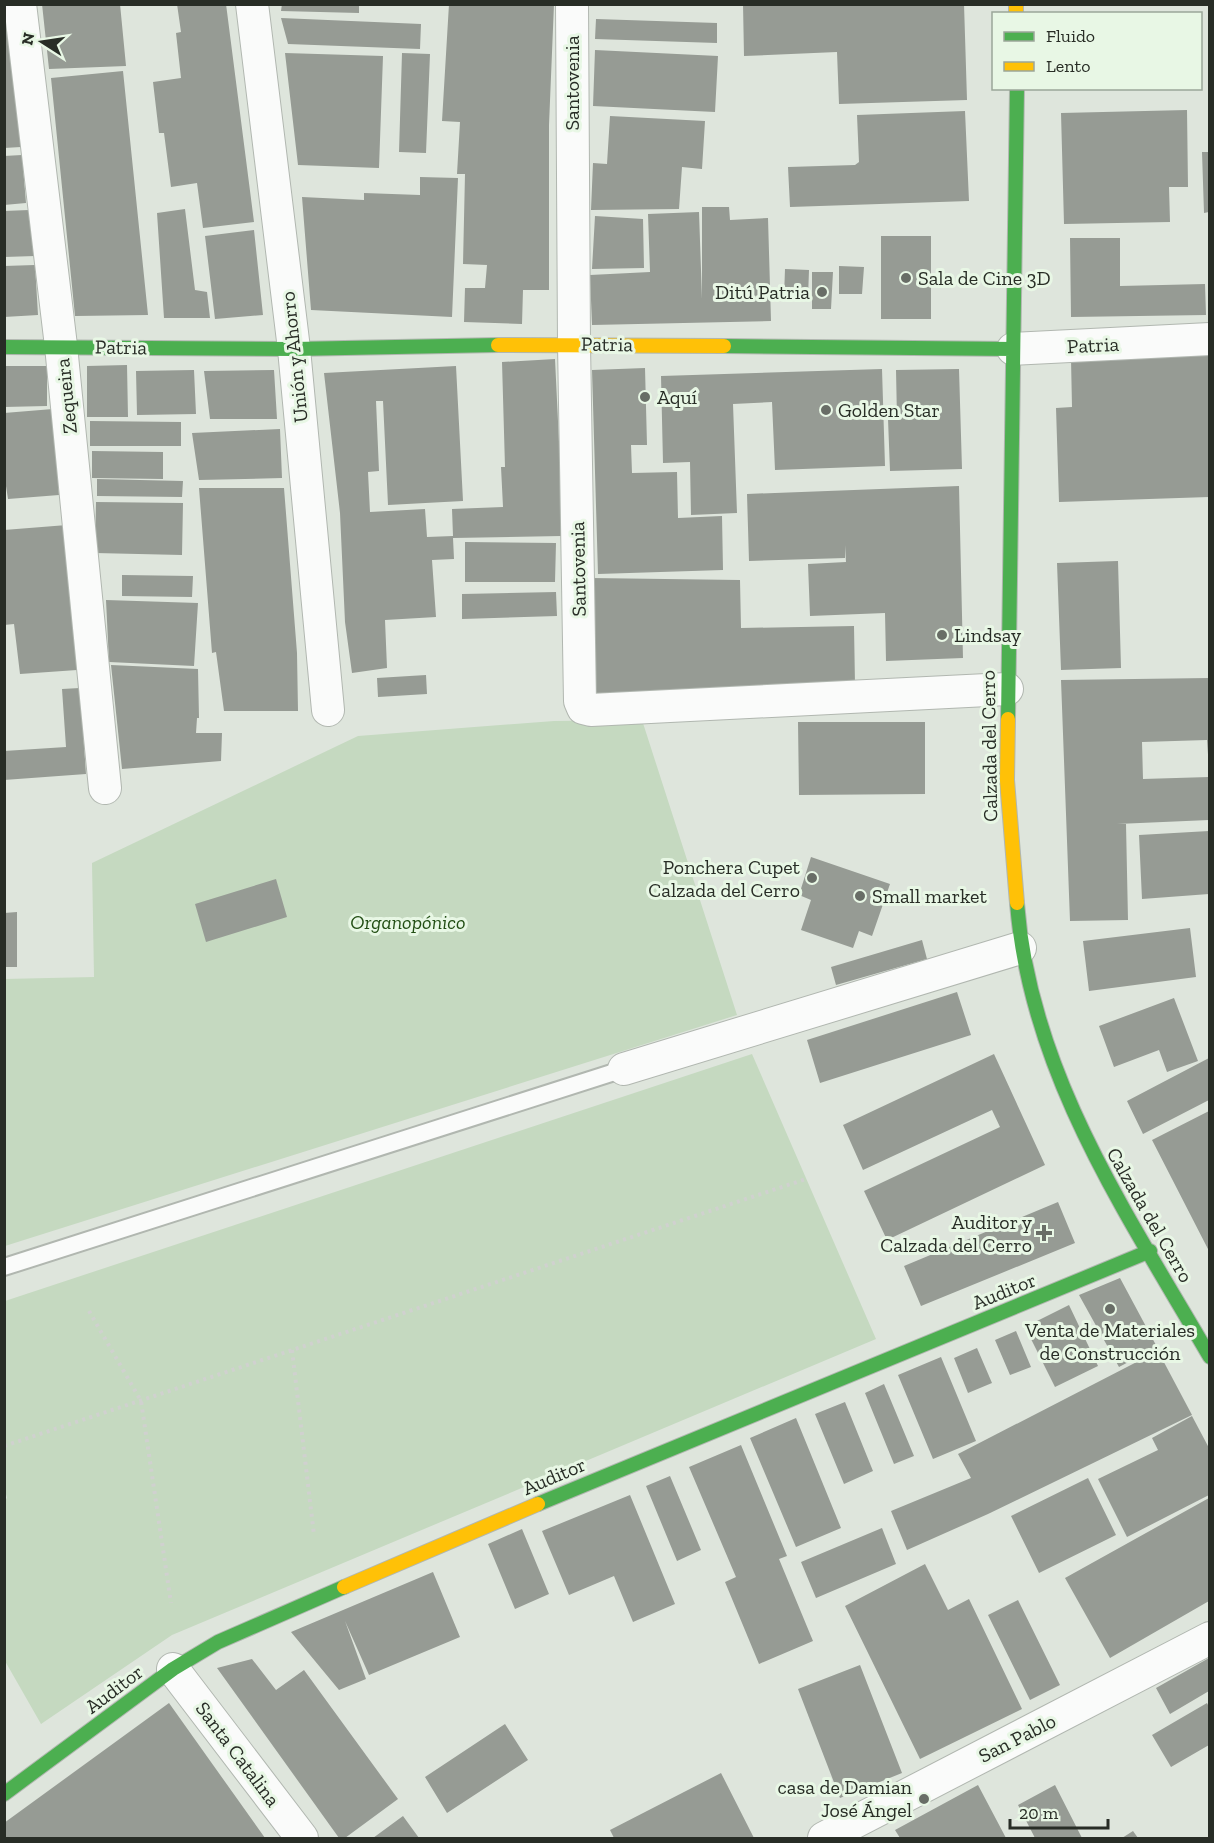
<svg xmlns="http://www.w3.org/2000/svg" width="1214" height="1843" viewBox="0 0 1214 1843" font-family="'Zilla Slab',serif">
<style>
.green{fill:#c5d9c0}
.building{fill:#969b94}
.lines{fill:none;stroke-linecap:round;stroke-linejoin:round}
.lane-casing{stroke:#b1b7b0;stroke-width:20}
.street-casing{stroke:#b1b7b0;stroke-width:34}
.fast-casing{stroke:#b1b7b0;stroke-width:16}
.slow-casing{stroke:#b1b7b0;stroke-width:16}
.path{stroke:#d0d1cf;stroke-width:4;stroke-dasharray:3 4.5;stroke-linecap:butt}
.lane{stroke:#fafbfa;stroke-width:16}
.street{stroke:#fafbfa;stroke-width:32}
.fast{stroke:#4caf50;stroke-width:14}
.slow{stroke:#ffc107;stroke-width:14}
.poi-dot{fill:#686d66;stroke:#e8f7e5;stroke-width:2}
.labels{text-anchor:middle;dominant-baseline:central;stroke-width:6;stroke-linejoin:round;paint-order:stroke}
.street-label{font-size:20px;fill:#282d26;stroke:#e8f7e5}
.poi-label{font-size:20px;fill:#282d26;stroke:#e8f7e5;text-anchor:start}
.park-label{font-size:20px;font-style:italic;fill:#224e14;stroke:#e8f7e5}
</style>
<rect width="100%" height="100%" fill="#dee5dc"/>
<path class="green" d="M 642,720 L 737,1015 L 5,1246 L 4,979 L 94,977 L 92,863 L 358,736 L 554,721 Z
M 752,1054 L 876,1339 L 172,1635 L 41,1724 L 5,1661 L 4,1501 L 7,1498 L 4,1486 L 5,1301 Z"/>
<path class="building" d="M 42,4 L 120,4 L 126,66 L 49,69 Z
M 177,4 L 226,4 L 254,222 L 203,228 L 197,183 L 171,187 L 164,133 L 159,133 L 153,82 L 181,78 L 176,33 L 181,32 Z
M 282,4 L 359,4 L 359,13 L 281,11 Z
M 449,4 L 554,4 L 549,125 L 549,290 L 523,290 L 522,324 L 464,322 L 465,288 L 485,288 L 487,265 L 463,264 L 465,174 L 457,174 L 460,122 L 442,121 Z
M 743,4 L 964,4 L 967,100 L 839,104 L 837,52 L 744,56 Z
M 281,18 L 421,24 L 420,49 L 288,44 Z
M 596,19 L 717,23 L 717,43 L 595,39 Z
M 4,24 L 8,24 L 21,147 L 4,148 Z
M 595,50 L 718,56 L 715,112 L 593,106 Z
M 285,53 L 383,56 L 379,168 L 298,165 Z
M 402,53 L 430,54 L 426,153 L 399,152 Z
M 123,71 L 148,315 L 75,316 L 51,78 Z
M 1187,110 L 1188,187 L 1169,187 L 1170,222 L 1064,224 L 1061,113 Z
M 965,111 L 969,201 L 790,207 L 788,167 L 855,165 L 859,162 L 857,115 Z
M 610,116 L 705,121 L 702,169 L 682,167 L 679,209 L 591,210 L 593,163 L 607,164 Z
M 1202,152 L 1209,152 L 1209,212 L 1204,213 Z
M 22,155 L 26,203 L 4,205 L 4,156 Z
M 420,177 L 458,178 L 452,317 L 311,310 L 302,197 L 364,200 L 364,193 L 420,195 Z
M 702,207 L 729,207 L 730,220 L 768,218 L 771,321 L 592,325 L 590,275 L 650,272 L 648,214 L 699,212 L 702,299 Z
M 185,209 L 195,290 L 207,292 L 210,318 L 164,318 L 157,213 Z
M 29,210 L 35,256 L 4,257 L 4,211 Z
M 595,216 L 643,219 L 644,268 L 592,269 Z
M 254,230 L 263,315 L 215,319 L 205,236 Z
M 881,236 L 931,236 L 931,319 L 881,319 Z
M 1070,238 L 1120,238 L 1120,286 L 1205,284 L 1206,315 L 1071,317 Z
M 35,265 L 38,315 L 4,317 L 4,266 Z
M 839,266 L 864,267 L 862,294 L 839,294 Z
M 785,269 L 809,270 L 808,298 L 784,297 Z
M 812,272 L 833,272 L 831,309 L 812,309 Z
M 1209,354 L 1209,497 L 1059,502 L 1056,408 L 1072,407 L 1071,359 Z
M 555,359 L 562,504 L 561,536 L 453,538 L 454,559 L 432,560 L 436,617 L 385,620 L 387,668 L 352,673 L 345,622 L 340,513 L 324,373 L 456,366 L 463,501 L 388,505 L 383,401 L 376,401 L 379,471 L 368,472 L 370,512 L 425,509 L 427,537 L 453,536 L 452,509 L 503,507 L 501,467 L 505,467 L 502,362 Z
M 127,365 L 128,417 L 87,417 L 87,366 Z
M 4,366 L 47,366 L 47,406 L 4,407 Z
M 645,368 L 647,445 L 631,445 L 632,473 L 677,472 L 678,518 L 722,516 L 723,570 L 598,574 L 592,370 Z
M 882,369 L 885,466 L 775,470 L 772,402 L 733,404 L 737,513 L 691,515 L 690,462 L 663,463 L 661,376 Z
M 959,369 L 962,469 L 890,471 L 888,419 L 897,419 L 896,370 Z
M 194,370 L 196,414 L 137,415 L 136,371 Z
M 274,370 L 277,419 L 210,419 L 204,371 Z
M 53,409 L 59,495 L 8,499 L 4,473 L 4,413 Z
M 90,421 L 181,422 L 181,446 L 90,446 Z
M 280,429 L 282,478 L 199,480 L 192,433 Z
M 92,451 L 163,452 L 163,479 L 92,478 Z
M 97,479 L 183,481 L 182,497 L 97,496 Z
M 959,486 L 963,658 L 886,661 L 885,613 L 810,616 L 808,564 L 846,562 L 845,545 L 845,558 L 749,561 L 747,494 Z
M 199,488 L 284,488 L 297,653 L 298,711 L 224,711 L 216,652 L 212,653 Z
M 96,502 L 183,503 L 182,555 L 95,553 Z
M 67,525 L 77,670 L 20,674 L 14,624 L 4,625 L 4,530 Z
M 465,542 L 556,543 L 555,582 L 465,582 Z
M 1118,561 L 1121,668 L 1061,670 L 1057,563 Z
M 122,575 L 193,576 L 192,597 L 122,596 Z
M 590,578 L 740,580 L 741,628 L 854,626 L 855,685 L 593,694 Z
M 556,592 L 557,616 L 462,619 L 462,594 Z
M 106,600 L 198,603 L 194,666 L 109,662 Z
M 111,665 L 198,669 L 199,718 L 197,718 L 196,733 L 222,733 L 221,761 L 122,769 Z
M 426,675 L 427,694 L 378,697 L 377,678 Z
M 1209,678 L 1209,769 L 1207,740 L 1142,742 L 1143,779 L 1209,777 L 1209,820 L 1117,824 L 1126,824 L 1128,920 L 1070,921 L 1061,680 Z
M 80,688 L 86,774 L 4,780 L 4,751 L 66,747 L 62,689 Z
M 798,722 L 925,722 L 925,794 L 799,795 Z
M 1209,831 L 1209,894 L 1142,899 L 1139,835 Z
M 811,857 L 890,884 L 872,936 L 859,931 L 853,948 L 801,930 L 811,900 L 799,895 Z
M 276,879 L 287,917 L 206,942 L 195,904 Z
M 17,912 L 17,967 L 4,967 L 4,913 Z
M 1190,928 L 1196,977 L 1089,991 L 1083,941 Z
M 922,940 L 927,959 L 836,985 L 831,967 Z
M 957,992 L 971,1035 L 820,1083 L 807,1040 Z
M 1174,998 L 1198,1061 L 1167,1072 L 1159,1050 L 1114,1067 L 1099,1026 Z
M 994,1054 L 1045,1165 L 887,1240 L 864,1191 L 1000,1127 L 992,1110 L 863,1170 L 843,1125 Z
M 1209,1058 L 1209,1100 L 1143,1134 L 1127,1101 Z
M 1209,1111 L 1209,1251 L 1152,1140 Z
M 1058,1202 L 1075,1243 L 921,1306 L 904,1266 Z
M 1120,1278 L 1157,1347 L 1119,1367 L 1079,1295 Z
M 1069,1305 L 1098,1366 L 1055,1387 L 1025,1327 Z
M 1016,1331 L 1031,1367 L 1010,1375 L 995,1340 Z
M 977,1348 L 992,1383 L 968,1393 L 954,1358 Z
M 1158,1351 L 1192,1415 L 988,1514 L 907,1550 L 891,1511 L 971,1478 L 958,1454 Z
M 941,1357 L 976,1441 L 933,1459 L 898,1375 Z
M 884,1384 L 914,1456 L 894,1464 L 865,1393 Z
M 845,1402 L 873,1471 L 844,1484 L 815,1414 Z
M 1192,1416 L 1209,1448 L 1209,1495 L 1127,1537 L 1098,1479 L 1158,1450 L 1152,1438 Z
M 796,1418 L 841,1528 L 796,1547 L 750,1438 Z
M 741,1445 L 787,1556 L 779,1559 L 813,1641 L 759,1664 L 725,1582 L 736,1577 L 689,1467 Z
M 670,1476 L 701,1550 L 677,1561 L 646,1486 Z
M 1088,1478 L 1116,1535 L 1039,1573 L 1011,1516 Z
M 630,1495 L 675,1604 L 633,1622 L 614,1576 L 569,1595 L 542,1531 Z
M 1209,1498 L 1209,1601 L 1110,1658 L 1065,1578 Z
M 882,1528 L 896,1564 L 816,1598 L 801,1562 Z
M 522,1529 L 549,1594 L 515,1609 L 488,1544 Z
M 925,1564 L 948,1610 L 969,1599 L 1022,1709 L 920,1759 L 845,1606 Z
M 433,1572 L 460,1637 L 369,1675 L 345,1621 L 366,1679 L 339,1690 L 291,1632 Z
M 1018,1600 L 1060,1685 L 1030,1700 L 988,1615 Z
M 1209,1658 L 1209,1691 L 1170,1714 L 1156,1688 Z
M 252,1659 L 276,1690 L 304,1670 L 398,1799 L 345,1838 L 339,1838 L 217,1668 Z
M 860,1665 L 902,1773 L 840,1798 L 798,1689 Z
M 169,1703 L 265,1838 L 4,1838 L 4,1823 Z
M 1207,1703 L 1209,1707 L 1209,1745 L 1171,1767 L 1152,1735 Z
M 505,1724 L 528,1760 L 447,1813 L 425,1777 Z
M 721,1773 L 754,1838 L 614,1838 L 610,1830 Z
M 978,1785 L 1006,1838 L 900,1838 L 895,1830 Z
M 1055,1785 L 1082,1838 L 1035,1838 L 1018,1805 Z
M 403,1816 L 419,1838 L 373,1838 Z
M 1133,1831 L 1138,1838 L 1122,1838 Z"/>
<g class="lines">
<defs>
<path id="lane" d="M 4,1267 L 624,1069"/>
<path id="street" d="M 20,4 L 61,346 L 105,788
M 252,4 L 294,349 L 328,710
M 572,4 L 574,344 L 580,701 L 583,708 L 591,710 L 1007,689
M 1013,349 L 1210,339
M 624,1069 L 1020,948
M 173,1669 L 302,1838
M 824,1838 L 1210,1638"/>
<path id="fast" d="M 724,346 L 1013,349
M 4,347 L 294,349 L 498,345
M 1008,719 L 1017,88
M 1017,903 C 1030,1073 1127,1214 1210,1357
M 538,1504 L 1150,1251
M 4,1794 L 173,1669 L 218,1642 L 344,1587"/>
<path id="slow" d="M 1016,4 L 1016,14
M 498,345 L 724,346
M 1008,719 L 1007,780 L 1017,903
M 344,1587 L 538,1504"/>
</defs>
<use href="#lane" class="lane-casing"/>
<use href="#street" class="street-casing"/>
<use href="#fast" class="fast-casing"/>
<use href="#slow" class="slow-casing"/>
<path class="path" d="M 89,1311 L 141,1401 L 171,1603
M 292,1350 L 314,1535
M 4,1446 L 806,1179"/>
<use href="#lane" class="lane"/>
<use href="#street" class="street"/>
<use href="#fast" class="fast"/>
<use href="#slow" class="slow"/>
</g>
<g class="poi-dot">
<circle cx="906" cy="278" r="6"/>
<circle cx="822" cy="292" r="6"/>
<circle cx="645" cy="397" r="6"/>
<circle cx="826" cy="410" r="6"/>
<circle cx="942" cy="635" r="6"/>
<circle cx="812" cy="878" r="6"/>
<circle cx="860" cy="896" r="6"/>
<path d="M1041 1224h6v6h6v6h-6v6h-6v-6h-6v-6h6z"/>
<circle cx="1110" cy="1309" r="6"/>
<circle cx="924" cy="1799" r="6"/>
</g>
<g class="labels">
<g class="street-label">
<text transform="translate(572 83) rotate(-90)">Santovenia</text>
<text transform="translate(607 344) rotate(1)">Patria</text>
<text transform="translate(1093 345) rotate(-3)">Patria</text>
<text transform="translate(121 347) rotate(1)">Patria</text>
<text transform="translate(294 357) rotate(-96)">Unión y Ahorro</text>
<text transform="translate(66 396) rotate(-96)">Zequeira</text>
<text transform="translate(578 569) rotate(-91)">Santovenia</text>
<text transform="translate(989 746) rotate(-91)">Calzada del Cerro</text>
<text transform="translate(1150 1215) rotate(60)">Calzada del Cerro</text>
<text transform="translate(1004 1291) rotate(-22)">Auditor</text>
<text transform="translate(554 1476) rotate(-23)">Auditor</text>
<text transform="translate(114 1689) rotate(-37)">Auditor</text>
<text transform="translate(1017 1738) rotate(-27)">San Pablo</text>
<text transform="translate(238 1754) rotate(53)">Santa Catalina</text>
</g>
<g class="poi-label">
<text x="918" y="278">Sala de Cine 3D</text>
<text x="810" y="292" text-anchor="end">Ditú Patria</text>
<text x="657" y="397">Aquí</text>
<text x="838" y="410">Golden Star</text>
<text x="954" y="635">Lindsay</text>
<text x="800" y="867" text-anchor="end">Ponchera Cupet<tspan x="800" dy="23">Calzada del Cerro</tspan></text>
<text x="872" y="896">Small market</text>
<text x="1032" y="1222" text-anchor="end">Auditor y<tspan x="1032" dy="23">Calzada del Cerro</tspan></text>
<text x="1110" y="1330" text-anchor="middle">Venta de Materiales<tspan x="1110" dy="23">de Construcción</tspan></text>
<text x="912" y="1787" text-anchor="end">casa de Damian<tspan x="912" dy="23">José Ángel</tspan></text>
</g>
<g class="park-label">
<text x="408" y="922">Organopónico</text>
</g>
</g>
<rect width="1214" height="1843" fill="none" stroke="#282d26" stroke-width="12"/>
<rect x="992" y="12" width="210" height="78" fill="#e8f7e5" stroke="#9ba699" stroke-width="1.5"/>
<rect x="1004" y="32" width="30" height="9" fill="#4caf50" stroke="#9ba699" stroke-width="1.5"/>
<text x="1046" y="42" font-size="18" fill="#282d26">Fluido</text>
<rect x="1004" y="62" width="30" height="9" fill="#ffc107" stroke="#9ba699" stroke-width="1.5"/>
<text x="1046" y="72" font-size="18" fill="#282d26">Lento</text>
<g transform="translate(42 42) rotate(282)" stroke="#e8f7e5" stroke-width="4.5" paint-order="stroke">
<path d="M0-4.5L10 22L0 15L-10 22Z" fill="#282d26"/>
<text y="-9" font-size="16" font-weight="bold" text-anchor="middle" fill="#282d26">N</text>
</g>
<path d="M1010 1819v9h98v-9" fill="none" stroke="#282d26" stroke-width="3"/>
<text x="1019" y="1819" font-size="18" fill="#282d26" stroke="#e8f7e5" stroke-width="4.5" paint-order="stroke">20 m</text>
</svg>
